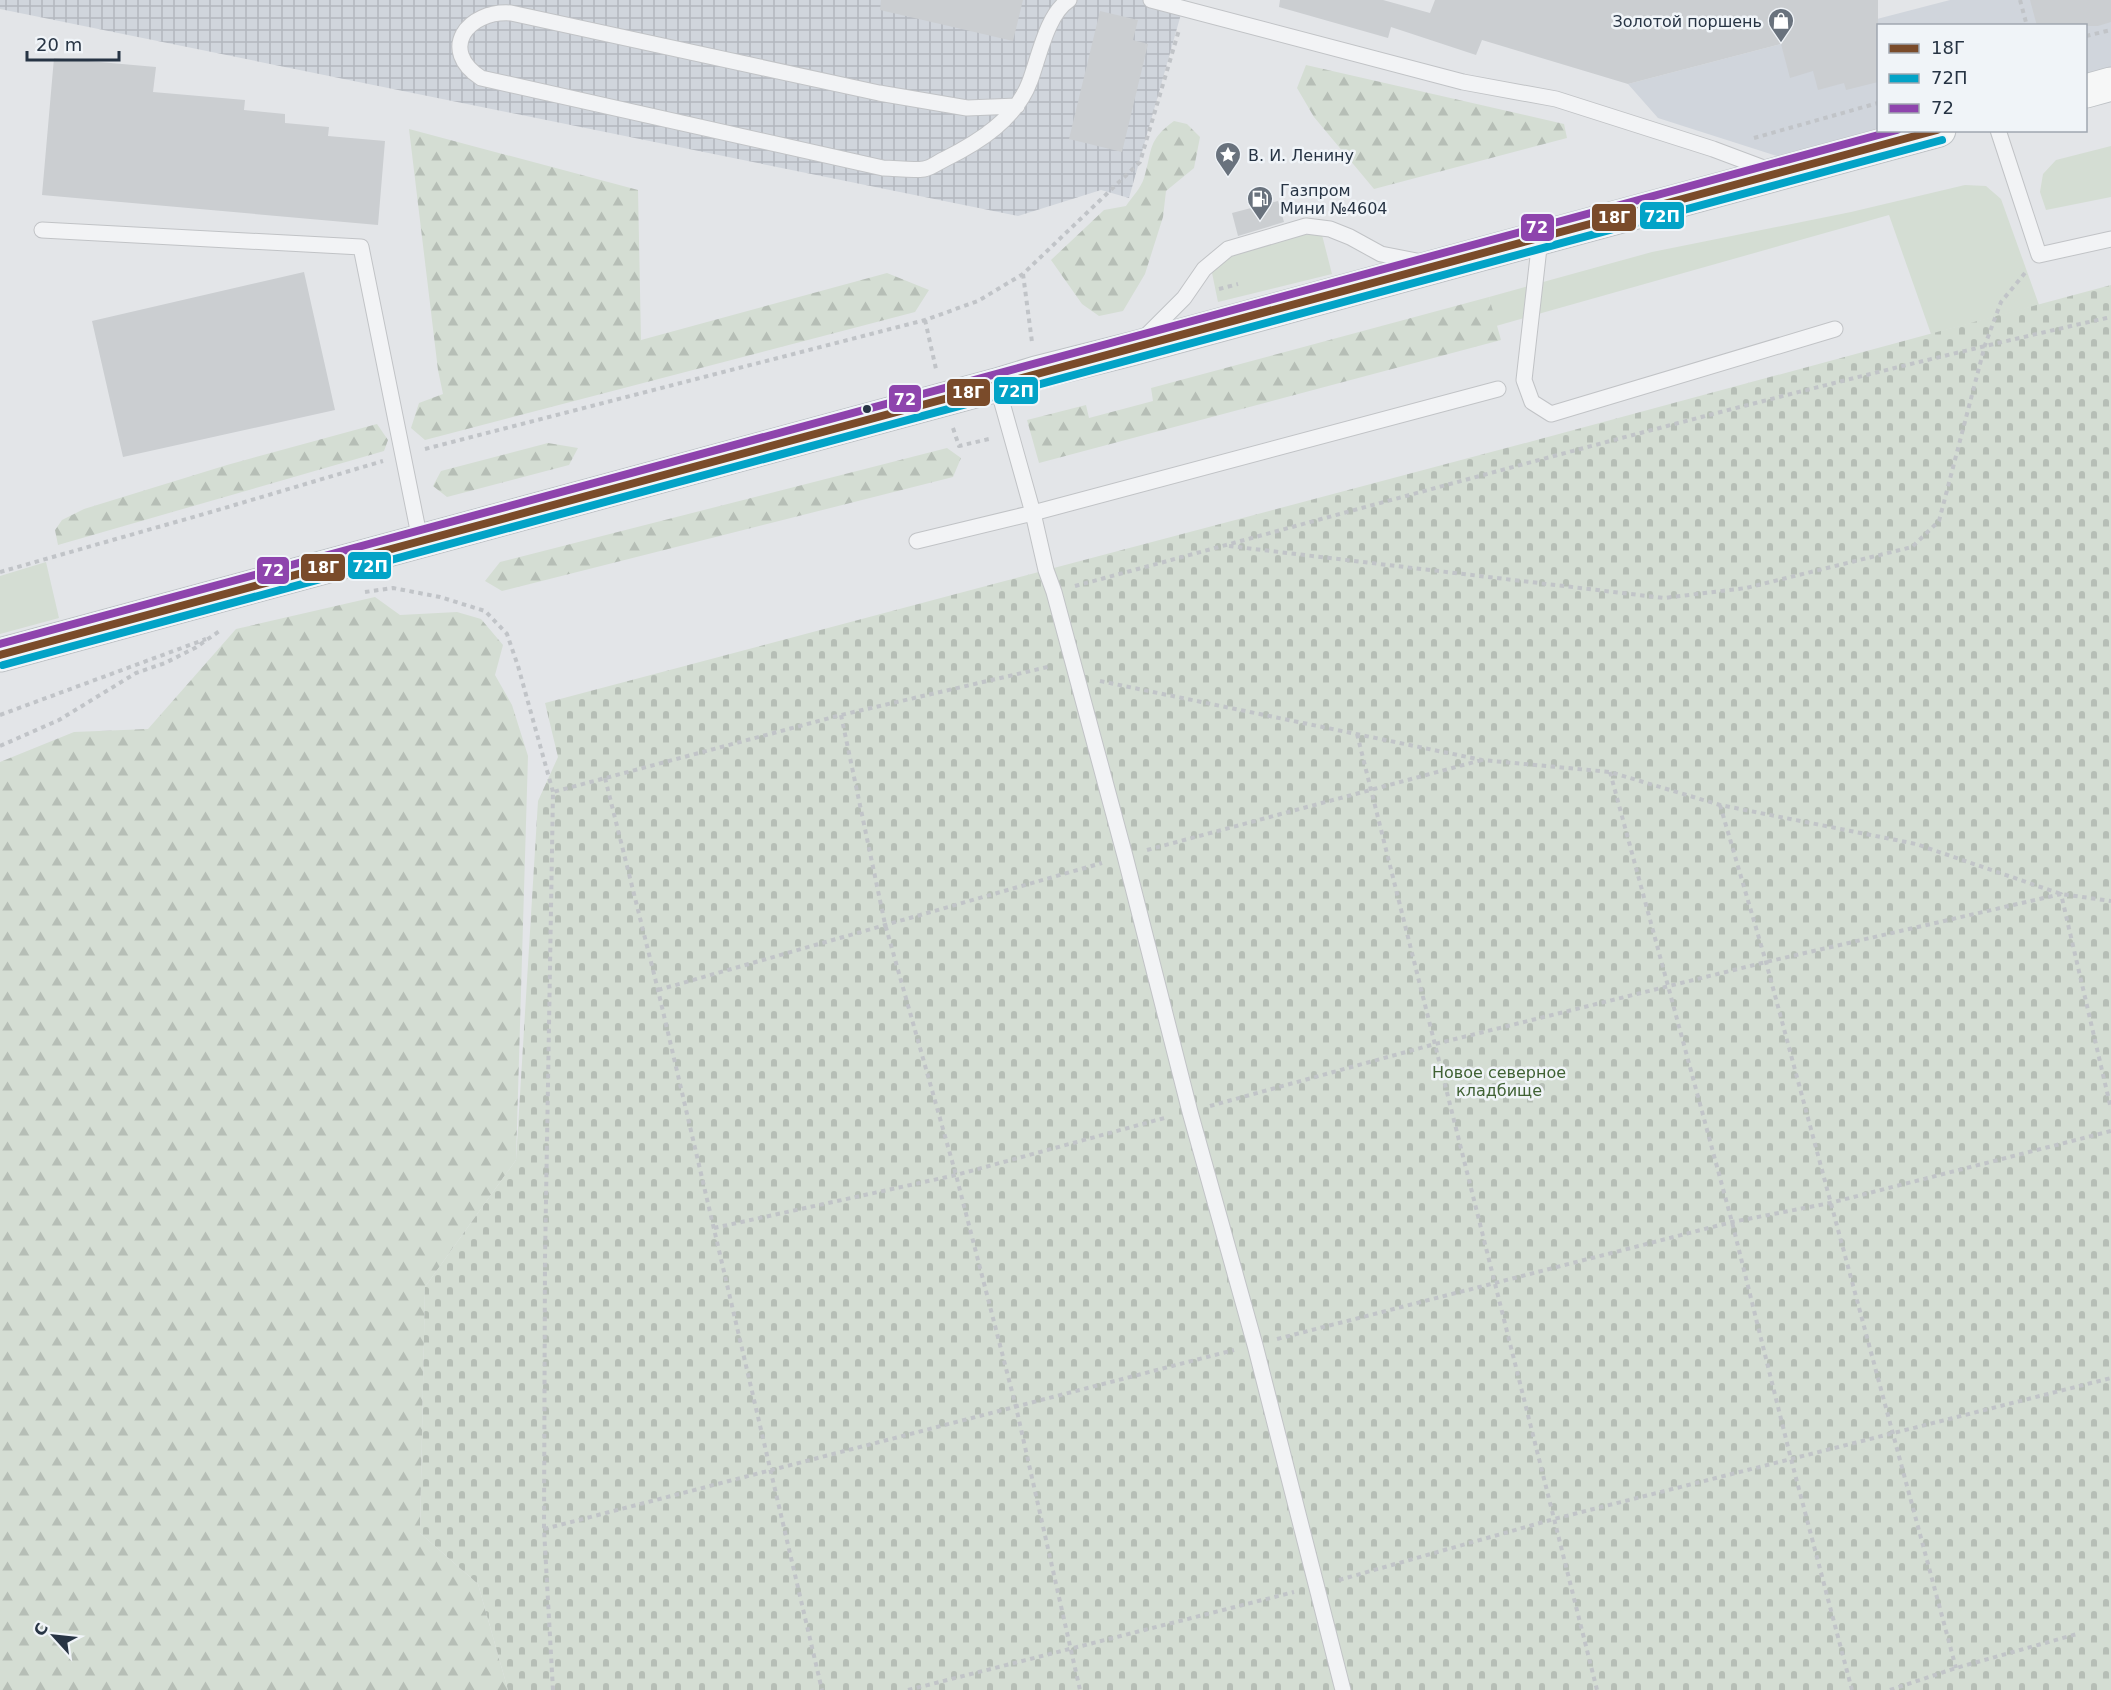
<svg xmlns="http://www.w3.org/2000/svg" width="2111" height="1690" viewBox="0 0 2111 1690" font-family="'DejaVu Sans',sans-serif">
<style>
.built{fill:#d0d5dc}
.industrial{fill:url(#industrial-grid)}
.grass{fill:#d4ddd3}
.forest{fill:url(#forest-firs)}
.cemetery{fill:url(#cemetery-stones)}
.building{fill:#cbced1}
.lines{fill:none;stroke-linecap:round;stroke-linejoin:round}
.service-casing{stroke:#c1c3c6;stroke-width:17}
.primary-casing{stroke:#bec2c6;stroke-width:35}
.path{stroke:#c1c4c8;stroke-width:4;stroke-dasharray:4.5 4.5;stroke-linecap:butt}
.service{stroke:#f2f3f5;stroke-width:15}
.primary{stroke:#f6f7f7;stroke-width:33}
.bus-1-casing{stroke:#f0f4f8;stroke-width:12}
.bus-2-casing{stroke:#f0f4f8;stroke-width:12}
.bus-3-casing{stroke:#f0f4f8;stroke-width:12}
.bus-1{stroke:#7a4b2a;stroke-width:8}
.bus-2{stroke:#02a3c7;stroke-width:8}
.bus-3{stroke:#8e44ad;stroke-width:8}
.bus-dot{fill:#273444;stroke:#f0f4f8;stroke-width:2}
.labels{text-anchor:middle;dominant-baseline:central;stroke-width:5;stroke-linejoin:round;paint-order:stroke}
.poi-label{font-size:16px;fill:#273444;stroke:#f0f4f8;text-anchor:start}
.park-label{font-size:16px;fill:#3f6133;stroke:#f0f4f8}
.line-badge{stroke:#f0f4f8;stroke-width:2}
.badge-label{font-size:16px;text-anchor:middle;font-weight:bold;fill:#fff}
</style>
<defs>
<pattern id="industrial-grid" width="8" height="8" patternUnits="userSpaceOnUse" patternTransform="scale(1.5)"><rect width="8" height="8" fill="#d0d5dc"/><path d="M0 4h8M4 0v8" fill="none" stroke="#b3b7be"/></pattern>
<pattern id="forest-firs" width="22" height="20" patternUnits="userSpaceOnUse" patternTransform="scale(1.5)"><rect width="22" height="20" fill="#d4ddd3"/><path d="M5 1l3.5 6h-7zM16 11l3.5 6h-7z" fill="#b6beb6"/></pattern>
<pattern id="cemetery-stones" width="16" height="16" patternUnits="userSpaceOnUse" patternTransform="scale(1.5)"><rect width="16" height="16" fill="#d4ddd3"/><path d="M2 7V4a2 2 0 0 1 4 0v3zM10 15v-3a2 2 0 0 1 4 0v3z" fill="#b6beb6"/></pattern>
</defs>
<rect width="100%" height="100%" fill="#e3e5e8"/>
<path class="built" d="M 1950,0 L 2111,0 L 2111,74 L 2086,81 L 2086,26 L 1878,26 L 1878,130 L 1780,157 L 1658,118 L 1628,84 Z"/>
<path class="industrial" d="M 0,0 L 1185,0 L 1129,198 L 1101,190 L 1018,216 L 0,9 Z"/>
<path class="grass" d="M 2111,146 L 2111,197 L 2046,210 L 2040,192 L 2043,174 L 2056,160 Z
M 1965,185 L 1986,186 L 2001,199 L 2039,305 L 1931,334 L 1889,215 L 1496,326 L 1489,297 L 1652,252 L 1851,212 Z
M 1299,234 L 1322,235 L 1332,274 L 1218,302 L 1211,268 L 1227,253 Z
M 46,562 L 59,618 L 0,634 L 0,576 Z"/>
<path class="forest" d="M 1306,65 L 1564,124 L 1567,138 L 1374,189 L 1314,117 L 1297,88 Z
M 1174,121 L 1187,124 L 1200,137 L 1194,168 L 1166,191 L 1163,217 L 1145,274 L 1123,311 L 1099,316 L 1082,304 L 1051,260 L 1104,210 L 1126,206 C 1132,197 1141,188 1144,178 C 1153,148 1147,141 1174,121 Z
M 409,129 L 638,190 L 641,340 L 887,273 L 929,290 L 915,312 L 425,440 L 411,428 L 419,403 L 443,394 L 438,370 Z
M 1489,297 L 1501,340 L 1039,463 L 1027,420 L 1086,405 L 1089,418 L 1153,401 L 1151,388 Z
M 377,424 L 388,440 L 384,451 L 58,545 L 55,530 L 62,520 L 84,509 L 227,465 Z
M 548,443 L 578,448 L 569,465 L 447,497 L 433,486 L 441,471 Z
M 947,448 L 961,458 L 953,477 L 502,591 L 485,581 L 500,562 Z
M 375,597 L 400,615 L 457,612 L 481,619 L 503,645 L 495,675 L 512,705 L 528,756 L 516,1160 L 425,1287 L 420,1533 L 478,1584 L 508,1690 L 0,1690 L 0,762 L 74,732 L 148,729 L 236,629 Z"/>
<path class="cemetery" d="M 2111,285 L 2111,1690 L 508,1690 L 478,1584 L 420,1533 L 425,1287 L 516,1160 L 538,801 L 558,757 L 545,703 L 1533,441 Z"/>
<path class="building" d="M 881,0 L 1023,0 L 1013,41 L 880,10 Z
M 1280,0 L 1383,0 L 1430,13 L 1435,0 L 1878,0 L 1878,82 L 1846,90 L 1844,83 L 1818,90 L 1813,71 L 1790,78 L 1781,44 L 1628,84 L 1482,40 L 1476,55 L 1391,27 L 1388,38 L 1279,7 Z
M 2030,0 L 2111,0 L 2111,22 L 2098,26 L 2037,26 Z
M 1100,11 L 1138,20 L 1133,40 L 1148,44 L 1122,152 L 1069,139 Z
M 54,58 L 156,67 L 153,92 L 245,100 L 244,110 L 285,114 L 285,123 L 329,127 L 328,136 L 385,141 L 378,225 L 42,195 Z
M 1278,201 L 1284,222 L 1238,236 L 1232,213 Z
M 304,272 L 335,410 L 123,457 L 92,321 Z"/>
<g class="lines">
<defs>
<path id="service" d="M 1151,0 L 1463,82 L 1556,99 L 1713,149 L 1769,170
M 1017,106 L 967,108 L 879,93 L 511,13 C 467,10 438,50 481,78 L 883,168 C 896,168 911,171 924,169 C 931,168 938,162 945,159 C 979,142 1016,119 1030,81 C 1039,57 1047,14 1069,0
M 1998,130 L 2039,255 L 2111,239
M 42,230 L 361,247 L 420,540
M 1540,239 L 1524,380 L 1532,402 L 1551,414 L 1835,329
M 1144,338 L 1184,298 L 1204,269 L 1228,249 L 1306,226 L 1330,229 L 1350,237 L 1381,254 L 1422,262
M 997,385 L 1033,513 L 1046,570 L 1054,592 L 1125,856 L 1190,1112 L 1255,1345 L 1343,1690
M 917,541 L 1033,513 L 1498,389"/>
<path id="primary" d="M 2086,91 L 2111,84
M 0,655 L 997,385 L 1036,373 L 1131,349 L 1939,130"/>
</defs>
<use href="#service" class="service-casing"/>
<use href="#primary" class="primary-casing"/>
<path class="path" d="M 2020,0 L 2027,26
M 2086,36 L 2111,30
M 1754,138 L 1878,103
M 1023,274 L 1032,342
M 1219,289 L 1238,284
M 925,320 L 936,369
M 953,428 L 959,446 L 989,439
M 425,449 L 925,320 L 978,301 L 1023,274 L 1140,162 L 1179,30
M 1229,546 L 1664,598 L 1746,588 L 1912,547 L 1939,521 L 1985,345 L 2001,302 L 2025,273
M 0,572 L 211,512 L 383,461
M 1075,586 C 1420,493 1763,395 2111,317
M 365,592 L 393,588 L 440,597 L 485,611 L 507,634 L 518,666 L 553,792
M 1100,681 L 1482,760 L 1610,772 L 1720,805 L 1916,844 L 2061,894 L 2111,901
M 0,715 L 206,639
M 841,715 L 885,924 L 956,1175 L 1016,1407 L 1080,1690
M 1357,734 L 1597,1690
M 0,746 L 59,720 L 136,673 L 165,663 L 195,648 L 221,630
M 1610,772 L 1732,1222 L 1791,1459 L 1852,1690
M 605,778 L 658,990 L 822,1690
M 1720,805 L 1766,962 L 1956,1668
M 1147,850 L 1482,760
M 658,990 L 1102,863
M 1210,1106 L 1435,1044 L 1766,962 L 2061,894 L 2111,1109
M 714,1228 L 956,1175 L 1168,1117
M 1277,1339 L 1732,1222 L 1830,1203 L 2111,1131
M 544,1529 L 1234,1350
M 1339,1580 L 1554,1519 L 2111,1378
M 553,1690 L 544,1529 L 545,1258 L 553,792 L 841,715 L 1052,666
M 908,1690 L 1294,1592
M 1890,1690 L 1956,1668 L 2077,1634"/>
<use href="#service" class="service"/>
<use href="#primary" class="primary"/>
<defs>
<path id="bus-1" d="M 0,655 L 1937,130"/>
<path id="bus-2" d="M 3,665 L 1942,140"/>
<path id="bus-3" d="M 0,644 L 1897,130"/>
</defs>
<use href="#bus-1" class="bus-1-casing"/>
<use href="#bus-2" class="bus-2-casing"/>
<use href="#bus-3" class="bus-3-casing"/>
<use href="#bus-1" class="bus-1"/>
<use href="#bus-2" class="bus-2"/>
<use href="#bus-3" class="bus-3"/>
</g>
<defs>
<symbol id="shop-pin" viewBox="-11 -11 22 30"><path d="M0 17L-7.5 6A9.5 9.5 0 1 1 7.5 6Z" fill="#69727d" stroke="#f0f4f8"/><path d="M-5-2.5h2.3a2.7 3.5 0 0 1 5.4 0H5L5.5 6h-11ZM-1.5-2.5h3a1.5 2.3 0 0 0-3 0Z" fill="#fff"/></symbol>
<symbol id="sight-pin" viewBox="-11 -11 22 30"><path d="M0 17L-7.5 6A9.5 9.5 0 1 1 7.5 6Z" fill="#69727d" stroke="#f0f4f8"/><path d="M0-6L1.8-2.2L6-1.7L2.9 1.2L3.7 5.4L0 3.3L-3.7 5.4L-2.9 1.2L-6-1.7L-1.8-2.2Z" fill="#fff"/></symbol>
<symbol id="fuel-pin" viewBox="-11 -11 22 30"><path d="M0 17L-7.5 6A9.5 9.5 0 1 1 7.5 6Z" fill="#69727d" stroke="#f0f4f8"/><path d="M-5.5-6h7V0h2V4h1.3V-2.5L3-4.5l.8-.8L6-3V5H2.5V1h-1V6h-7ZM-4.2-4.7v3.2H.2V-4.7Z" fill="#fff"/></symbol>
</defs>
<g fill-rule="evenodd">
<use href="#shop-pin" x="1766" y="6" width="30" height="40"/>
<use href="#sight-pin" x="1213" y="140" width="30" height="40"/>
<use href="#fuel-pin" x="1245" y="184" width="30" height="40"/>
</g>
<circle class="bus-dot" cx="867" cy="409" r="5"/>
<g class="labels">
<g class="poi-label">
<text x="1762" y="21" text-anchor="end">Золотой поршень</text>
<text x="1248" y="155">В. И. Ленину</text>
<text x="1280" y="190">Газпром<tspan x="1280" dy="18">Мини №4604</tspan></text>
</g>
<g class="park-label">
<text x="1499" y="1072">Новое северное<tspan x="1499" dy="18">кладбище</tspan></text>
</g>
</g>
<g class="line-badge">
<rect x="1639" y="201" width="46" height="29" rx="6" fill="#02a3c7"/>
<rect x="1591" y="203" width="46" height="29" rx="6" fill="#7a4b2a"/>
<rect x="1520" y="213" width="35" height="29" rx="6" fill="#8e44ad"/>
<rect x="993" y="376" width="46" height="29" rx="6" fill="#02a3c7"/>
<rect x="946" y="378" width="45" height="29" rx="6" fill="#7a4b2a"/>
<rect x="888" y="384" width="34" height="29" rx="6" fill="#8e44ad"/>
<rect x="347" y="551" width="45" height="29" rx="6" fill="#02a3c7"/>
<rect x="300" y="553" width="46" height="29" rx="6" fill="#7a4b2a"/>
<rect x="256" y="556" width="34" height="29" rx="6" fill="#8e44ad"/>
</g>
<g class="badge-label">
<text x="1662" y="222">72П</text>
<text x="1614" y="223">18Г</text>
<text x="1537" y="233">72</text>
<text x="1016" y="397">72П</text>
<text x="968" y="398">18Г</text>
<text x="905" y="405">72</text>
<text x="370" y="572">72П</text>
<text x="323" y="573">18Г</text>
<text x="273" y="576">72</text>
</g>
<rect x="1877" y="24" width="210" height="108" fill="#f0f4f8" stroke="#a0a7b0" stroke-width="1.5"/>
<rect x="1889" y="44" width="30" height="9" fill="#7a4b2a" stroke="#a0a7b0" stroke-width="1.5"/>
<text x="1931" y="54" font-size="18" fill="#273444">18Г</text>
<rect x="1889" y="74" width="30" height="9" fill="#02a3c7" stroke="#a0a7b0" stroke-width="1.5"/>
<text x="1931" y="84" font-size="18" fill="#273444">72П</text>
<rect x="1889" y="104" width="30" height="9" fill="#8e44ad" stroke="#a0a7b0" stroke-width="1.5"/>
<text x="1931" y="114" font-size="18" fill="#273444">72</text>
<g transform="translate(54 1636) rotate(297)" stroke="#f0f4f8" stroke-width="4.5" paint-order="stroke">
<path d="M0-4.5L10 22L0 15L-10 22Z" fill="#273444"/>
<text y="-9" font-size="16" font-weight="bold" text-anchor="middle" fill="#273444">С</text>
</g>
<path d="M27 51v9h92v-9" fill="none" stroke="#273444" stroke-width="3"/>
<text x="36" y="51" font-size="18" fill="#273444" stroke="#f0f4f8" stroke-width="4.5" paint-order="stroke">20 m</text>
</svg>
